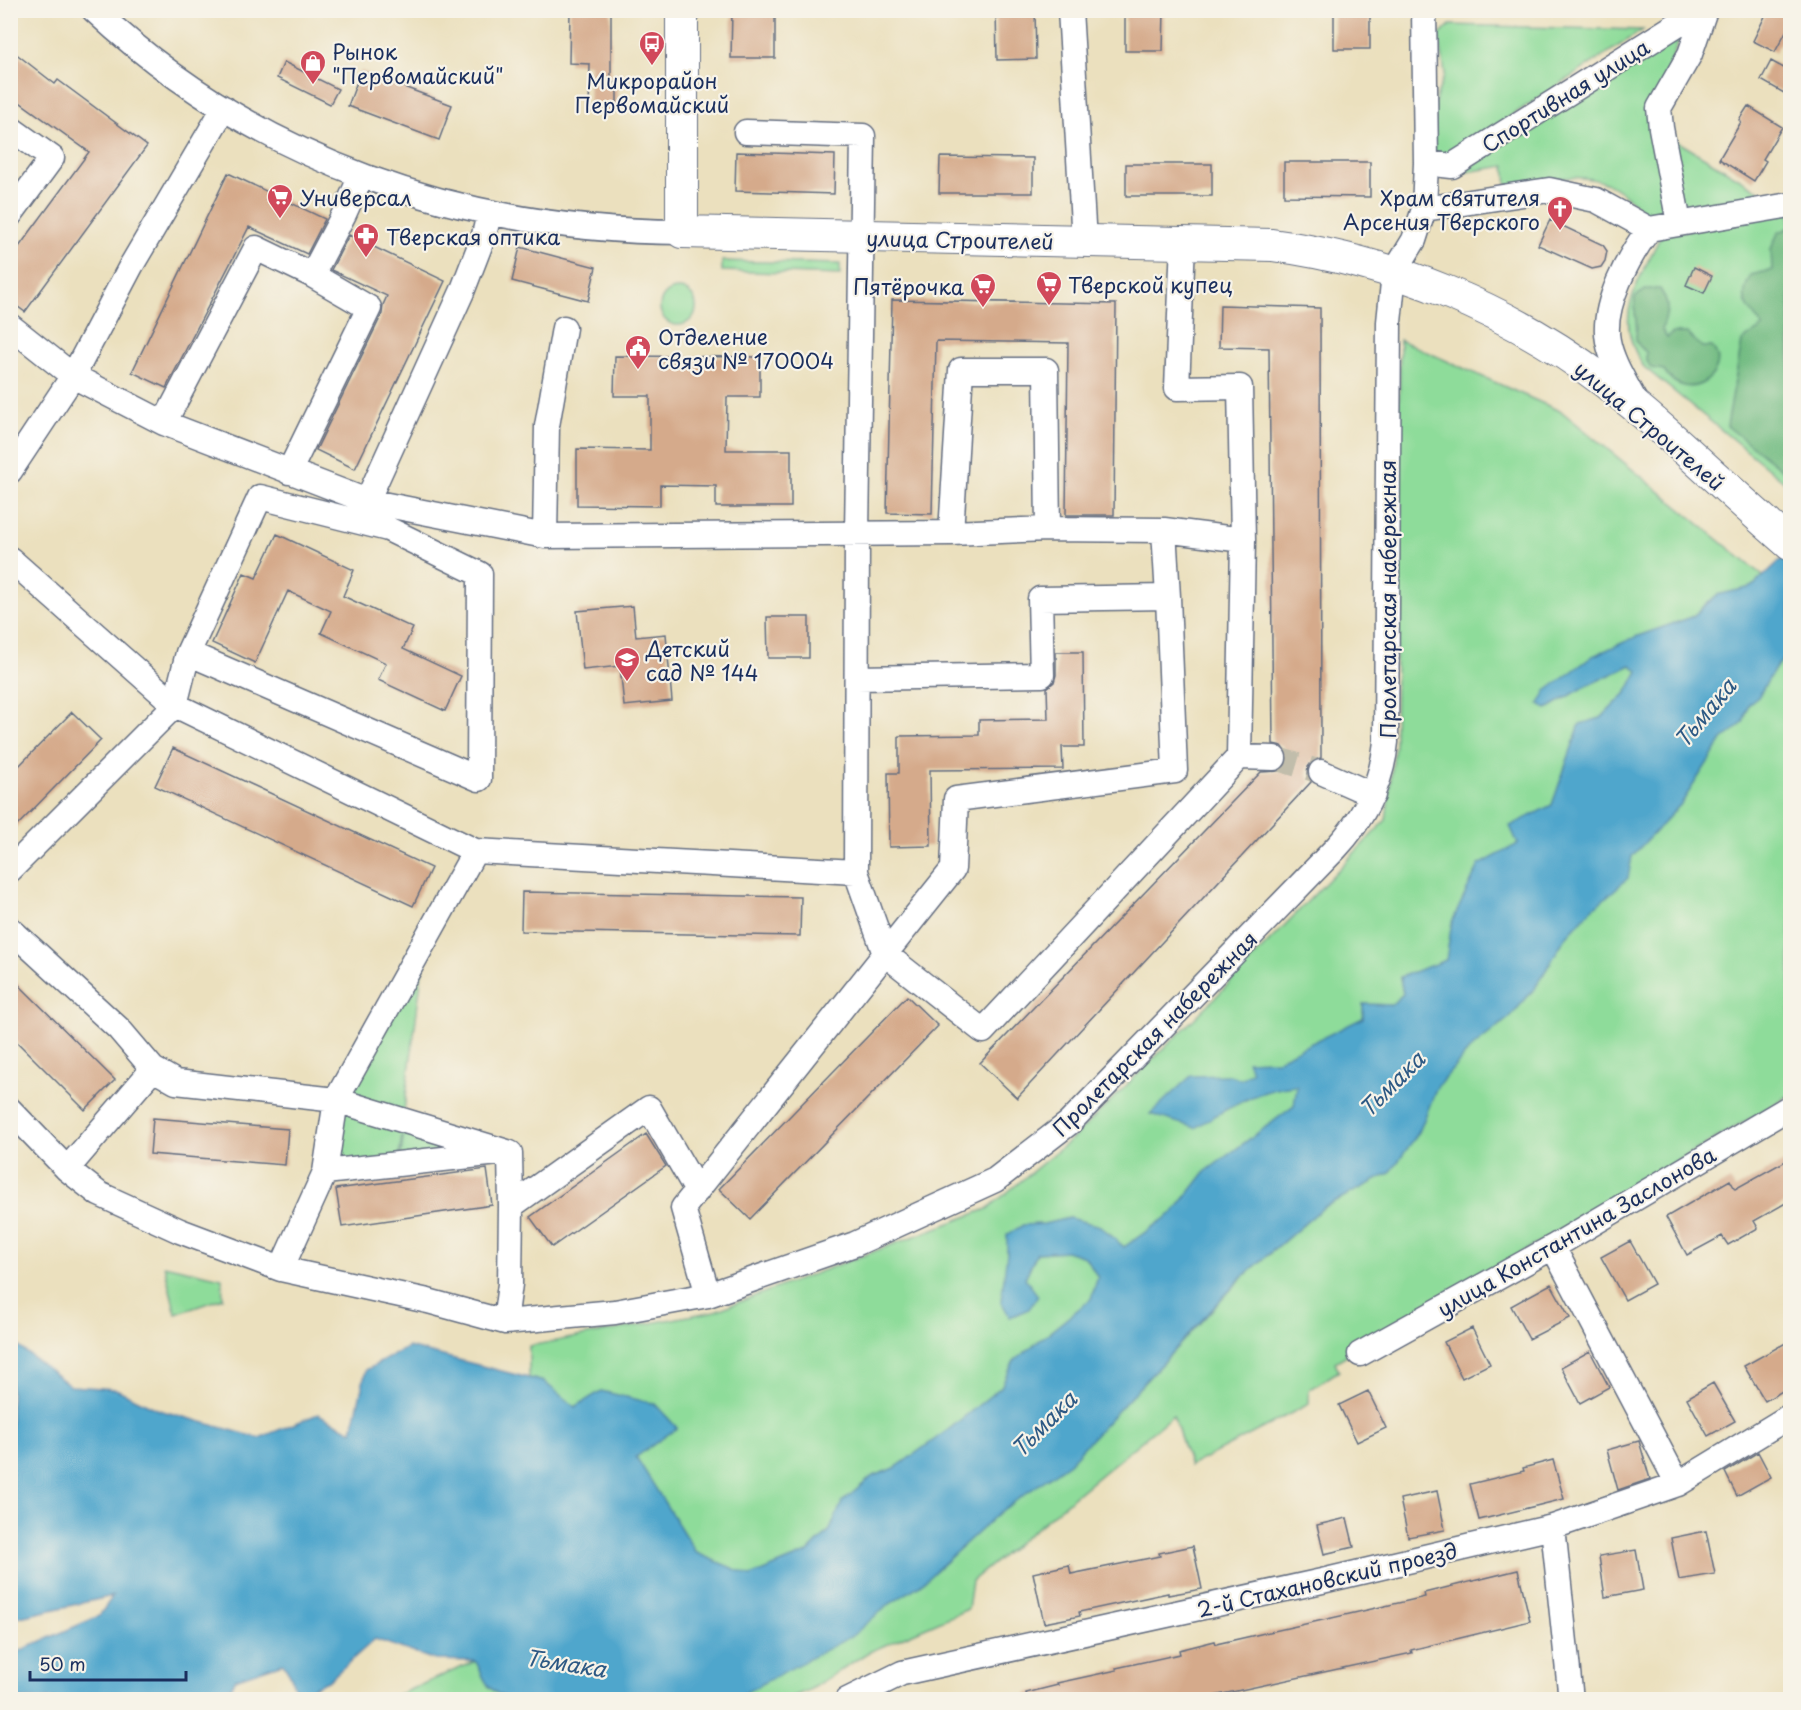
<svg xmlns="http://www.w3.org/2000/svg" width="1801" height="1710" viewBox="0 0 1801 1710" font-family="'Playpen Sans',sans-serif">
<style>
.green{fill:#8edc9a;stroke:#54867c;stroke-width:1.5}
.forest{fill:#72bc82;stroke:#467670;stroke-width:1.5}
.water{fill:#4fa6cc;stroke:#356a95;stroke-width:1.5}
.building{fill:#d5aa8b}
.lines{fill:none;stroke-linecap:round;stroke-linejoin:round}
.minor-tunnel{stroke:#c1bdab;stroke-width:24;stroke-dasharray:24 12;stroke-linecap:butt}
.minor-casing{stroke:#646d80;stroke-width:27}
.major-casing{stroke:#646d80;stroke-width:34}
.minor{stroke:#fff;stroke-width:24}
.major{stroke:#fff;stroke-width:32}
.labels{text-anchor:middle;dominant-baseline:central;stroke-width:4.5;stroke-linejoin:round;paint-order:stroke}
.poi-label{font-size:21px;fill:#1b2f5e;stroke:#f7f3e8;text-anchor:start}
.street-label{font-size:21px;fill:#1b2f5e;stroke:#f7f3e8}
.water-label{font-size:22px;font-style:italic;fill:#2d5984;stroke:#f7f3e8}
</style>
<rect width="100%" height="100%" fill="#f7f3e8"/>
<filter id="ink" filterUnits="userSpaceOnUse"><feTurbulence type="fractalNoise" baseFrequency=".0167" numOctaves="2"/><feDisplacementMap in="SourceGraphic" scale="12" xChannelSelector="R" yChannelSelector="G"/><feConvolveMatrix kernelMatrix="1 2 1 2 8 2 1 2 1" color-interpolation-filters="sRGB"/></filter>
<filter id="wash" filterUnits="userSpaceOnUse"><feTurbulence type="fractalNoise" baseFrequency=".008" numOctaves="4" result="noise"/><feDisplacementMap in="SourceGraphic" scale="24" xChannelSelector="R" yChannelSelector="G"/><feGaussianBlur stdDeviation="1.35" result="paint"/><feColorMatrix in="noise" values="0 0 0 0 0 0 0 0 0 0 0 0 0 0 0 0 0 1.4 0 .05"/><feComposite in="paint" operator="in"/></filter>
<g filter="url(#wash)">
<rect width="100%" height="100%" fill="#ebe0be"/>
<path class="green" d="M 1450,25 L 1643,30 L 1451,155 L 1434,154 L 1435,101 L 1445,73 L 1439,36 Z
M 1684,26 L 1653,111 L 1665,182 L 1662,213 L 1649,217 C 1640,209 1631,199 1621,192 C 1588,167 1545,181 1507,186 L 1505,166 L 1460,173 Z
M 1670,137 L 1777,201 L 1680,218 Z
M 1790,211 L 1790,486 L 1644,367 C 1610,317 1639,282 1661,235 Z
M 722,261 L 840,264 L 840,275 L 722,271 Z
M660 307a18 18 0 1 1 36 0a18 18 0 1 1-36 0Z
M 1400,340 L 1562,412 L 1763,576 L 1752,587 L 1717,595 L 1692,617 L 1638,636 L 1593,656 L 1547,709 L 1586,686 L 1631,665 L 1638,671 L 1627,692 L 1601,718 L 1580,724 L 1552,805 L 1511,826 L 1518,844 L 1452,922 L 1447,960 L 1400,977 L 1403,994 L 1391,1005 L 1363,1004 L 1364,1018 L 1277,1060 L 1248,1061 L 1252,1071 L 1241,1079 L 1229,1075 L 1151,1114 L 1195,1127 L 1217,1114 L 1264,1091 L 1298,1085 L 1294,1106 L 1205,1172 L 1174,1212 L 1124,1247 L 1100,1226 L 1069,1218 L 1044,1224 L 1023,1225 L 1008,1235 L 1007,1253 L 1025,1278 L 1037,1253 L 1066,1251 L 1085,1257 L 1098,1277 L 1091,1299 L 1014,1361 L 1001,1387 L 948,1430 L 895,1468 L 873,1476 L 843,1502 L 830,1530 L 807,1553 L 751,1576 L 696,1553 L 636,1457 L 677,1428 L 655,1404 L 601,1391 L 575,1408 L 544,1382 L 529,1378 L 529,1346 L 715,1311 L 987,1209 L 1073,1138 L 1208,1005 L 1386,820 L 1395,744 Z
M 1790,653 L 1790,1095 L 1335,1362 L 1339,1371 L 1309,1390 L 1309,1404 L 1190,1466 L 1173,1415 L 972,1581 L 968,1609 L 867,1653 L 809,1690 L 787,1699 L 700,1700 L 719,1694 L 888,1605 L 920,1585 L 1000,1512 L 1069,1463 L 1243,1277 L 1324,1207 L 1390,1173 L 1419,1132 L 1437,1087 L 1471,1048 L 1510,1017 L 1535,988 L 1565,938 L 1589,912 L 1627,878 L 1632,856 L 1681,804 L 1722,740 L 1743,723 L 1748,705 L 1758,697 L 1776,667 Z
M 426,941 L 403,1119 L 339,1099 Z
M 337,1102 L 404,1122 L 398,1163 L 326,1171 Z
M 405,1123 L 496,1151 L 400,1162 Z
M 164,1265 L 222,1278 L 223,1298 L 176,1314 Z
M 476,1661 C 485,1682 488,1694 513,1699 L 386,1700 Z"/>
<path class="forest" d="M 1790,227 L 1790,476 L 1727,426 L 1742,341 L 1763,327 C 1748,307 1737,301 1751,275 L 1772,270 L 1771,249 L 1778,233 Z
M 1647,289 L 1660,289 C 1671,306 1667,312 1662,330 L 1667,338 L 1672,333 L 1687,333 L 1702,347 L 1712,347 C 1734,370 1687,409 1664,370 L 1651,368 L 1646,359 L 1646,352 C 1629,338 1639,338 1636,321 C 1635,312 1634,306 1635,297 Z"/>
<path class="water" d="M 1790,551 L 1790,653 L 1776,667 L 1758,697 L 1748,705 L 1743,723 L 1722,740 L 1681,804 L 1632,856 L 1628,878 L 1589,912 L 1565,938 L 1535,988 L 1510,1017 L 1471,1048 L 1437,1087 L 1419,1132 L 1390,1173 L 1324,1207 L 1242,1277 L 1069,1463 L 1000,1512 L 920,1585 L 888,1605 L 852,1636 L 737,1697 L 719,1694 L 700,1700 L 513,1699 C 489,1694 485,1682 476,1661 L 435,1660 L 375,1639 L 328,1681 L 304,1691 L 294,1687 L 291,1676 L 283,1663 L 235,1679 L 231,1687 L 201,1699 L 178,1696 L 170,1700 L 11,1699 L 10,1655 L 99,1616 L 113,1596 L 11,1619 L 11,1341 L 71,1386 L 116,1389 L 159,1410 L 259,1438 L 318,1414 L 352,1431 L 366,1370 L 408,1347 L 544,1382 L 575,1407 L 601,1391 L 655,1404 L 677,1428 L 636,1457 L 696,1553 L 751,1576 L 807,1553 L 830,1530 L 842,1502 L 873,1476 L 895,1468 L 948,1430 L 1001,1387 L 1014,1361 L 1091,1299 L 1098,1277 L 1085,1257 L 1066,1251 L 1037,1253 L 1025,1278 L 1038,1296 L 1029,1309 L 1010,1317 L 1001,1301 L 1007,1253 L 1007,1235 L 1023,1225 L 1044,1224 L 1069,1218 L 1100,1226 L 1124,1247 L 1174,1212 L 1205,1172 L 1294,1106 L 1297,1086 C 1259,1088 1227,1108 1195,1128 L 1150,1114 L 1191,1076 L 1229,1075 L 1241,1079 L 1252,1071 L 1247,1061 L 1277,1060 L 1363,1018 L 1363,1004 L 1391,1005 L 1403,994 L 1400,977 L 1446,960 L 1452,922 L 1479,865 L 1518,844 L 1510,826 L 1552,805 L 1580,724 L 1601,718 L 1627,692 L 1638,671 L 1631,665 L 1586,686 L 1547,709 L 1539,704 L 1546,691 L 1593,656 L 1638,636 L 1692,617 L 1717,595 L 1752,587 Z"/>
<g id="blocks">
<path class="building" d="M 570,10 L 611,10 L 611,82 L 617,83 L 617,112 L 589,112 L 590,64 L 569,63 Z
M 732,10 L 775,10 L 775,58 L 731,58 Z
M 996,10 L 1035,10 L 1036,59 L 997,60 Z
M 1125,10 L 1164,10 L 1163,51 L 1125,51 Z
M 1334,10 L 1370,10 L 1370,49 L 1334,49 Z
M 1768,10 L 1791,10 L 1791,22 L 1775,52 L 1753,41 Z
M 10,49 L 55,84 L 58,80 L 147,146 L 25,312 L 10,301 L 10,259 L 89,152 L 10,95 Z
M 1771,61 L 1791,72 L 1791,97 L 1761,80 Z
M 284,62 L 338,89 L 330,104 L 277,78 Z
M 361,71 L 452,105 L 439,140 L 348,106 Z
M 1748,106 L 1782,127 L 1763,159 L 1766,161 L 1754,181 L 1719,159 L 1741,122 L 1739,120 Z
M 736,152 L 835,155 L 834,194 L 735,191 Z
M 940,157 L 1033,158 L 1033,193 L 939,193 Z
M 1284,162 L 1370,162 L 1370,197 L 1284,196 Z
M 1126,164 L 1212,164 L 1212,196 L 1126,196 Z
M 228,173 L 325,219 L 307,254 L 249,227 L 166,388 L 132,372 Z
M 1550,220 L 1603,245 L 1607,251 L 1605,261 L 1601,267 L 1592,269 L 1538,245 Z
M 349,235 L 445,281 L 355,469 L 316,450 L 382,314 L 383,305 L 387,296 L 331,270 Z
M 520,247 L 596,267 L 588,301 L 512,281 Z
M 1694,267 L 1712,276 L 1704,293 L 1686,285 Z
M 892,300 L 1116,304 L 1114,515 L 1066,515 L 1068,343 L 936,341 L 932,514 L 887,513 Z
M 1220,305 L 1320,308 L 1321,758 L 1313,760 L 1308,767 L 1307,774 L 1311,782 L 1017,1098 L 980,1063 L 1261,772 L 1280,771 L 1286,766 L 1288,759 L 1287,752 L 1282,746 L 1273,744 L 1269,348 L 1219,347 Z
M 615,356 L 760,357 L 760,397 L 727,397 L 726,450 L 791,450 L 791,507 L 716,507 L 716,486 L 660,485 L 660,506 L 577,505 L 577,449 L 650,450 L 650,396 L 614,396 Z
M 277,534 L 354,570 L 343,596 L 413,628 L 403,649 L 461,676 L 445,711 L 378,680 L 386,663 L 321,633 L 331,611 L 288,591 L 255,663 L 212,643 L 244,573 L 256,578 Z
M 633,606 L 636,637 L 666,634 L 672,701 L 624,706 L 620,666 L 583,670 L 577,611 Z
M 767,617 L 809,617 L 809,658 L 768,658 Z
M 1056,652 L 1083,652 L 1084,747 L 1062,747 L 1063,769 L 930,770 L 931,846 L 889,847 L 888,773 L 899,773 L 899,736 L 979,735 L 979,720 L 1048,719 L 1047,688 L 1054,682 L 1056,675 Z
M 72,712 L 101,740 L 10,833 L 10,775 Z
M 173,748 L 431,868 L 413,906 L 155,786 Z
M 522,892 L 801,897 L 800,936 L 521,931 Z
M 10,976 L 115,1080 L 85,1110 L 10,1035 Z
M 907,996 L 938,1026 L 750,1219 L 719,1189 Z
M 153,1118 L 288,1129 L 285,1165 L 150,1154 Z
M 646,1134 L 666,1166 L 552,1247 L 530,1217 Z
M 1791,1158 L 1791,1200 L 1754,1221 L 1758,1228 L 1728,1245 L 1722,1236 L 1687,1255 L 1666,1217 L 1730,1180 L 1735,1189 Z
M 487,1169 L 492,1205 L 342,1227 L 336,1189 Z
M 1630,1241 L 1654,1284 L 1625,1300 L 1601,1257 Z
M 1551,1284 L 1570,1318 L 1529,1339 L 1511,1306 Z
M 1472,1328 L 1490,1364 L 1462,1378 L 1444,1342 Z
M 1791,1340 L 1791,1386 L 1765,1401 L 1744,1366 Z
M 1590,1351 L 1609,1387 L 1580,1403 L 1561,1367 Z
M 1713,1383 L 1735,1421 L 1708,1436 L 1687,1398 Z
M 1368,1391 L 1386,1428 L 1357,1442 L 1339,1405 Z
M 1639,1441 L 1650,1479 L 1618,1490 L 1607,1450 Z
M 1758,1452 L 1771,1477 L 1737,1496 L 1725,1472 Z
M 1553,1460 L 1564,1499 L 1479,1520 L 1470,1484 L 1524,1471 L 1523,1468 Z
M 1437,1491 L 1445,1530 L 1408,1537 L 1400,1499 Z
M 1347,1518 L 1354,1547 L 1324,1554 L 1317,1525 Z
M 1706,1531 L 1715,1574 L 1679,1580 L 1671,1538 Z
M 1193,1546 L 1202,1589 L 1168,1595 L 1168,1593 L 1079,1612 L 1080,1616 L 1044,1623 L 1033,1573 L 1069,1565 L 1071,1574 L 1160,1556 L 1159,1553 Z
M 1636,1550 L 1643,1590 L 1605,1597 L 1599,1556 Z
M 1518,1570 L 1530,1621 L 1411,1650 L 1412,1653 L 1195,1700 L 1027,1700 L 1026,1693 L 1058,1685 L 1057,1683 L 1117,1670 L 1116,1668 L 1180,1654 L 1179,1650 L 1215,1641 L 1216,1644 L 1425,1597 L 1424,1593 Z"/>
</g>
</g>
<g filter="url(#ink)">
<use href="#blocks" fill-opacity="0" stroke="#646d80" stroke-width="1.5"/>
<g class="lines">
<path class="minor-tunnel" d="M 1274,758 L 1321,772"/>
<defs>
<path id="minor" d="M 94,10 C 256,161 463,231 682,232
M 1070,10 L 1084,241
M 10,128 L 52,158 L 10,215
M 1426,163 L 1452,166 L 1700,10
M 1424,209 L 1549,190 L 1596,200 L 1649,229
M 1679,223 L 1661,128 L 1659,108 L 1690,54 L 1705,10
M 10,326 L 73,376 L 164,423 L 367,501 L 545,536 L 951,533 L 1048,529 L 1164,530 L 1243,540
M 1637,405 C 1627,385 1612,363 1608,341 C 1601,306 1629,256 1649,229 L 1790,205
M 164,423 L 256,248 L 312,275
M 10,471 L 73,376 L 131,266 L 224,108
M 289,472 L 369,308 L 312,275 L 344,214 L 361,176
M 367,501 L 462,292 L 484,235 L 489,214
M 951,533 L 961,370 L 1046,370 L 1048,529
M 545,536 L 547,426 L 564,328
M 10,559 L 175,705 L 188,653 L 260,497 L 388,529 L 480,574 L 479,779 L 188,653
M 1168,597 L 1175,771 L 956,799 L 953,869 L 885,954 L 983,1031 L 1239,757 L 1243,540 L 1240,387 L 1177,388 L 1183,242
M 857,678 L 1042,675 L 1040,599 L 1168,597 L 1164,530
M 1239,757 L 1274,758
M 1321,772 L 1373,795
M 475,851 L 856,872
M 10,870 L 175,705 L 475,851 L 336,1100 L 325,1172 L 281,1269
M 10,929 L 119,1029 L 153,1069 L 176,1082 L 336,1100 L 507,1152
M 10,1110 L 67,1169 L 99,1194 L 180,1231 L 281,1269 L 428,1301 L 505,1322 L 615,1312 L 708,1295 L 855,1244 L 995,1180 L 1069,1123 L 1336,848 C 1364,818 1382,783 1386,742 L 1389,322 L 1394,273 L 1414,240 L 1424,209 L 1426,163 L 1424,10
M 67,1169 L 153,1069
M 325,1172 L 507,1152 L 510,1153 L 511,1206 L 649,1108 L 697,1191
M 1553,1247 L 1678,1484
M 708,1295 L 683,1208 L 885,954 L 856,872 L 857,533 L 863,136 L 746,132
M 505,1322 L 510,1284 L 511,1206
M 1360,1354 L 1553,1247 L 1790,1107
M 1553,1527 L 1571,1700
M 847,1700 L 902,1673 L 1322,1581 L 1553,1527 L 1678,1484 L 1790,1416"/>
<path id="major" d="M 682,10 L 682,232 L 1272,245 C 1392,261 1509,309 1605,382 C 1670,432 1728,491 1790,544"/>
</defs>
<use href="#minor" class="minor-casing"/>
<use href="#major" class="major-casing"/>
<use href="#minor" class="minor"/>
<use href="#major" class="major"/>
</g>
</g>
<defs>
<symbol id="bus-pin" viewBox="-11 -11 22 30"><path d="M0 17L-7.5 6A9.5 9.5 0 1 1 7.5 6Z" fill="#d1495b" stroke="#f7f3e8"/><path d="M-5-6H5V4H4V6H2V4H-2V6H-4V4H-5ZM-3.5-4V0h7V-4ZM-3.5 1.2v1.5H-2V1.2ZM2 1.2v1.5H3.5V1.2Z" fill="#fff"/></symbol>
<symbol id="shop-pin" viewBox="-11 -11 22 30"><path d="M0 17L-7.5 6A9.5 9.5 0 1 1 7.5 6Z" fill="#d1495b" stroke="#f7f3e8"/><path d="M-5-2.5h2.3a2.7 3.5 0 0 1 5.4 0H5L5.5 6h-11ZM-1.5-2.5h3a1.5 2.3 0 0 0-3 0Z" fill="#fff"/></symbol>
<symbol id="supermarket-pin" viewBox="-11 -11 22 30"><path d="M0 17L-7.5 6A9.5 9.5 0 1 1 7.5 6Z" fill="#d1495b" stroke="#f7f3e8"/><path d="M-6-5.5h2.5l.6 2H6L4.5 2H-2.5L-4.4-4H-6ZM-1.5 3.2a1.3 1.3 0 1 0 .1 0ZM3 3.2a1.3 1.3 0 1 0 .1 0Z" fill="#fff"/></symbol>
<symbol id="church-pin" viewBox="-11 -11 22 30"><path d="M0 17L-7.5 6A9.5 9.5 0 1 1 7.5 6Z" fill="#d1495b" stroke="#f7f3e8"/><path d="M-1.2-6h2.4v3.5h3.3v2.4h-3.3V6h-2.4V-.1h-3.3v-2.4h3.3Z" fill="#fff"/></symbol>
<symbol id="pharmacy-pin" viewBox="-11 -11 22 30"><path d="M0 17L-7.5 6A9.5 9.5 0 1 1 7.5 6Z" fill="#d1495b" stroke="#f7f3e8"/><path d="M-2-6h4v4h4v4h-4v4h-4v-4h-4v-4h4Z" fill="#fff"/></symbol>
<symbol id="civic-pin" viewBox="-11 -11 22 30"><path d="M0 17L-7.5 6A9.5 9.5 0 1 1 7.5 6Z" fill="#d1495b" stroke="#f7f3e8"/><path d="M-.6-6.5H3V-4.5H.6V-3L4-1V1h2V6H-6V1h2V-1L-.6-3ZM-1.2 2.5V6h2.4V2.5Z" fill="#fff"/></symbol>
<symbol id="school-pin" viewBox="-11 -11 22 30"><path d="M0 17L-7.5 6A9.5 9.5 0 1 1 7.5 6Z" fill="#d1495b" stroke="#f7f3e8"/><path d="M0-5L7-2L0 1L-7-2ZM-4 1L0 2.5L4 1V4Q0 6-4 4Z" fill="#fff"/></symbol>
</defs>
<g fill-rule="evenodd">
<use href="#bus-pin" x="637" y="29" width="30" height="40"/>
<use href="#shop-pin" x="298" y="48" width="30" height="40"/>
<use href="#supermarket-pin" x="265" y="182" width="30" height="40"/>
<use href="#church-pin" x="1545" y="194" width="30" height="40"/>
<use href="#pharmacy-pin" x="351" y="221" width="30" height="40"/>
<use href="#supermarket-pin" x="1034" y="269" width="30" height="40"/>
<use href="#supermarket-pin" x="968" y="271" width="30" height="40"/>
<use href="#civic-pin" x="623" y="333" width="30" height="40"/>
<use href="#school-pin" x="612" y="645" width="30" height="40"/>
</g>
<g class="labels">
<g class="poi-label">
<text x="332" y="51">Рынок<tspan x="332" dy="24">"Первомайский"</tspan></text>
<text x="652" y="80" text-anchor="middle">Микрорайон<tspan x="652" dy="24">Первомайский</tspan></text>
<text x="300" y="197">Универсал</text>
<text x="1540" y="197" text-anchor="end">Храм святителя<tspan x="1540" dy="24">Арсения Тверского</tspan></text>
<text x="386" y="236">Тверская оптика</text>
<text x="1068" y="284">Тверской купец</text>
<text x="964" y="286" text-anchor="end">Пятёрочка</text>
<text x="658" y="336">Отделение<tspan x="658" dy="24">связи № 170004</tspan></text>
<text x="646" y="648">Детский<tspan x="646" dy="24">сад № 144</tspan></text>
</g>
<g class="street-label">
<text transform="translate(1565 95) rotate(-32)">Спортивная улица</text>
<text transform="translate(960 239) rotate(1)">улица Строителей</text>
<text transform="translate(1650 425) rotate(40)">улица Строителей</text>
<text transform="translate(1387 599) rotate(-90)">Пролетарская набережная</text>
<text transform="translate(1154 1033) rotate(-45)">Пролетарская набережная</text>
<text transform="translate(1576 1231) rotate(-30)">улица Константина Заслонова</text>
<text transform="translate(1327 1579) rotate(-13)">2-й Стахановский проезд</text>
</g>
<g class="water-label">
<text transform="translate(1704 712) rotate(-50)">Тьмака</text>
<text transform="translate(1391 1083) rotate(-45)">Тьмака</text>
<text transform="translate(1043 1423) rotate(-45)">Тьмака</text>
<text transform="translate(566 1662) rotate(9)">Тьмака</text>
</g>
</g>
<rect width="1801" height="1710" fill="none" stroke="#f7f3e8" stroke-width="36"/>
<path d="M30 1671v9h156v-9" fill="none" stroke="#1b2f5e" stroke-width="3"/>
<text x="39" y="1671" font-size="18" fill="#1b2f5e" stroke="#f7f3e8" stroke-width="4.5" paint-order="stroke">50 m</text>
</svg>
